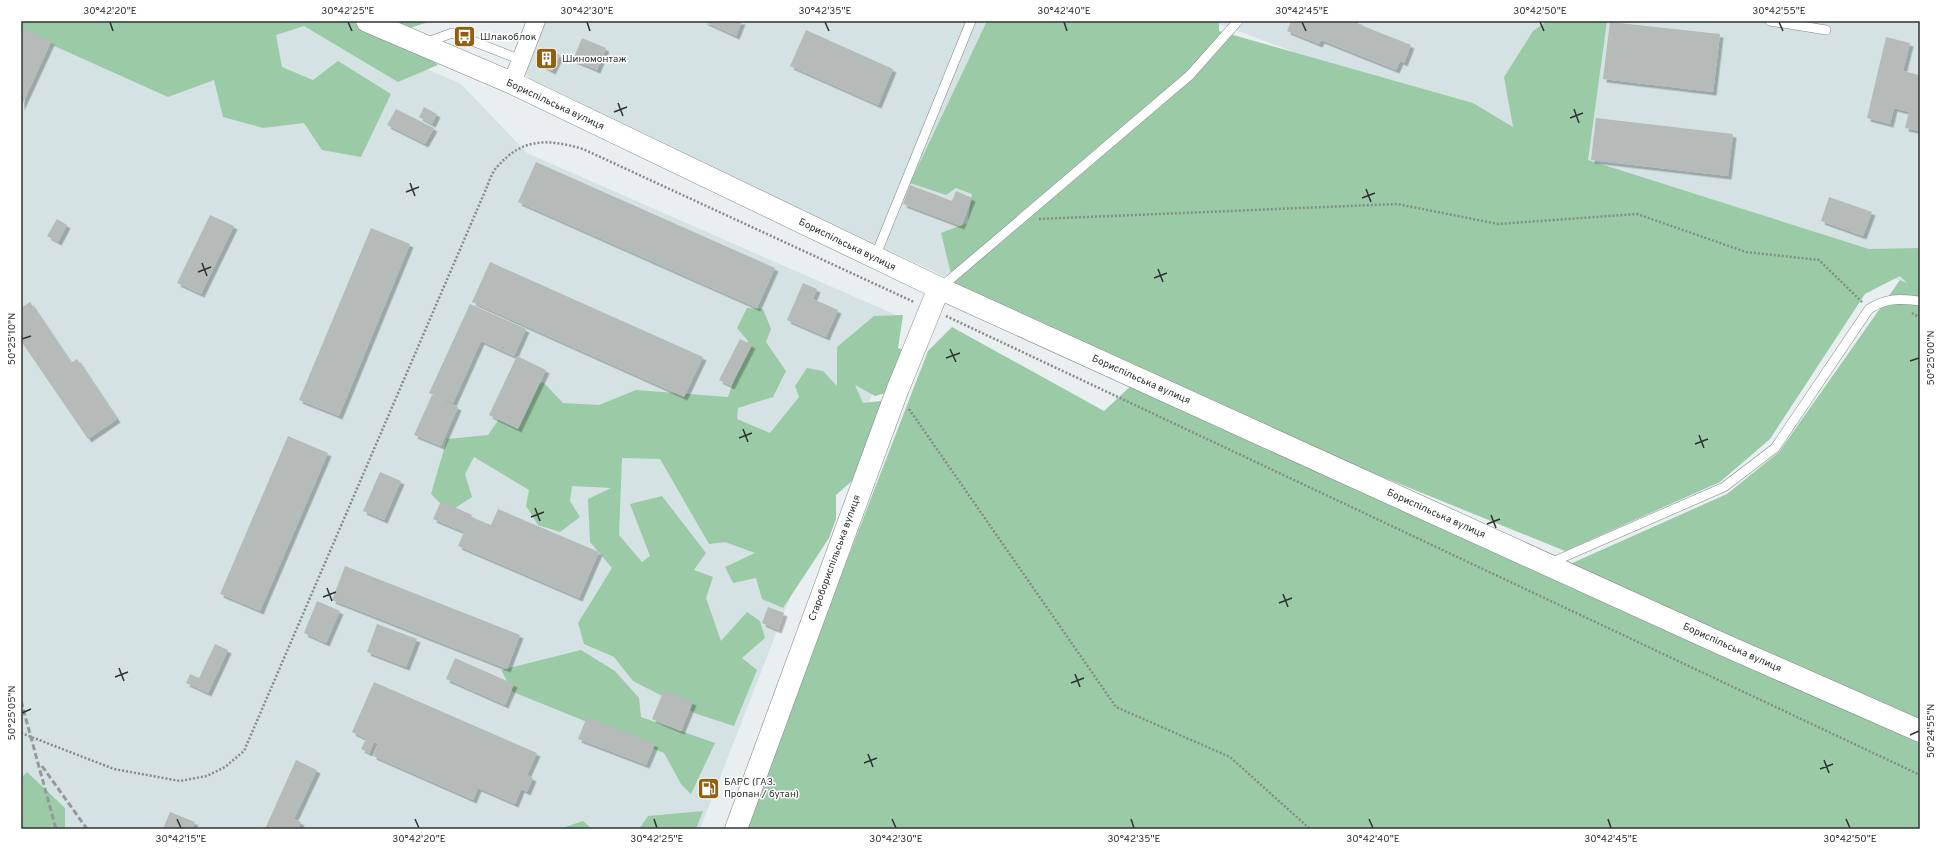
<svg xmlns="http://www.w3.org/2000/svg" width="1941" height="850" viewBox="0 0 1941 850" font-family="Overpass,sans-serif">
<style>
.built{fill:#d4e2e3}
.green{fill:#9acba6}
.building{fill:#b6bbb9;filter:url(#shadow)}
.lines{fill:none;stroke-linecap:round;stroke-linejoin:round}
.service-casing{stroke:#818687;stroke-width:10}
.minor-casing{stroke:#818687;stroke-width:19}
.tertiary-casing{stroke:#818687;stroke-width:23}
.secondary-casing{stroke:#818687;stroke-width:23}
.path{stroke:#878a8b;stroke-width:2.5;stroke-dasharray:2 2;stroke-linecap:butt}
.service{stroke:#fff;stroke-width:9}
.minor{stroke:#fff;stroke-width:18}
.tertiary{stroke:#fff;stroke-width:22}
.secondary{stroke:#fff;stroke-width:22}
.rail{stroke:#95999a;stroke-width:3;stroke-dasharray:6 3;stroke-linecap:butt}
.ticks{fill:none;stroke:#303232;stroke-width:1.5}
.labels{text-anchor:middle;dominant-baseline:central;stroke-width:3;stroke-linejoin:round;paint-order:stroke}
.poi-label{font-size:10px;fill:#303232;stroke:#fff;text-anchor:start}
.street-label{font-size:10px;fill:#303232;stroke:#fff}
.neatline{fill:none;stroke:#303232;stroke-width:1.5}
.ticks-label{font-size:10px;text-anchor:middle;fill:#303232}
</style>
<defs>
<filter id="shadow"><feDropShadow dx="3.5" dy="3.5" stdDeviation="0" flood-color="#0004"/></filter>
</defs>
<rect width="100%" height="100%" fill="#e9eff0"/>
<path class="built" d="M 21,21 L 317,21 L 461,84 L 527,153 L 903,318 L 784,613 L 700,829 L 21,829 Z
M 542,21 L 1053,21 L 948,278 L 536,86 L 526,74 L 527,61 Z
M 1206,21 L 1920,21 L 1920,288 L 1222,25 Z"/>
<path class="green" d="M 21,21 L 431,21 L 398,32 L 438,65 L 398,82 L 304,26 L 276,35 L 282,67 L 313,80 L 338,61 L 391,94 L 361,157 L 322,150 L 304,123 L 263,128 L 223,117 L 214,80 L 168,97 L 21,31 Z
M 987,21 L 1219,21 L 1219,31 L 1473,103 L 1513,127 L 1504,77 L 1533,31 L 1547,21 L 1607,21 L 1588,160 L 1869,249 L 1920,248 L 1920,829 L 743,829 L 928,351 L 952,327 L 1104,411 L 1134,383 L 1570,564 L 1727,494 L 1779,452 L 1900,280 L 1907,283 L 1900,276 L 1865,294 L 1770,439 L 1720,482 L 1565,551 L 1235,417 L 955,290 L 941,233 L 967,223 L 972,194 L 956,188 L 946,195 L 910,183 Z
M 747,308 L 763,309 L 771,329 L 766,342 L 786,371 L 773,397 L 738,408 L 737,419 L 770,433 L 799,397 L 795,386 L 807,368 L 823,371 L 837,386 L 837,347 L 874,316 L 903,315 L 898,348 L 910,353 L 893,391 L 875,396 L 855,385 L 863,403 L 881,401 L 884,416 L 860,474 L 836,495 L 836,519 L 829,538 L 783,608 L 762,599 L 756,578 L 733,583 L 725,567 L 755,553 L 725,542 L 709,544 L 660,459 L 622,458 L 619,535 L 642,562 L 650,556 L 630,504 L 662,496 L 706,553 L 694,570 L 713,577 L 706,598 L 721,641 L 747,612 L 760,621 L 765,638 L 742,658 L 757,670 L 734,726 L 697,714 L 633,681 L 614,657 L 584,644 L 578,623 L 612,568 L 590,542 L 588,499 L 611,488 L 572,486 L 570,501 L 580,517 L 560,532 L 538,525 L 526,506 L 529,490 L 474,457 L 465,474 L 472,497 L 449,512 L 431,494 L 447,439 L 488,435 C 503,412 518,394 543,382 L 563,403 L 599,405 L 636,390 L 728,397 L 748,341 L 737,328 Z
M 581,650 L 615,671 L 639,698 L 641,717 L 715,743 L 691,794 L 681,784 L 664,753 L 513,692 L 501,670 Z
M 27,772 L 65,808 L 65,829 L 21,829 L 21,778 Z
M 703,811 L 696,829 L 639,829 L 648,816 Z
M 583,821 L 592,829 L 562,829 L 562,828 Z"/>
<path class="building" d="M 703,21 L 742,21 L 736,36 Z
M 1291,21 L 1359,21 L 1358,24 L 1411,45 L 1404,63 L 1400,61 L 1396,70 L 1321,40 L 1319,44 L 1287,31 Z
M 1610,22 L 1720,34 L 1713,92 L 1603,79 Z
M 21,27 L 51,42 L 21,107 Z
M 806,30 L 893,69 L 878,105 L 790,66 Z
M 1886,37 L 1910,43 L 1903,71 L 1919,75 L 1920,71 L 1920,131 L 1905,128 L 1909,112 L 1894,108 L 1890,124 L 1867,118 Z
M 582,38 L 606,48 L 597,70 L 573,60 Z
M 543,47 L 560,55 L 552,71 L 535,62 Z
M 424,107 L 437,114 L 432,124 L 419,117 Z
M 396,109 L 434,128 L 425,144 L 387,125 Z
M 1596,118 L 1733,134 L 1728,176 L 1591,160 Z
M 536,162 L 775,268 L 757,308 L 518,202 Z
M 910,185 L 952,201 L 956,191 L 972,198 L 961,226 L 903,204 Z
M 1829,197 L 1872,212 L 1863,236 L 1821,221 Z
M 210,215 L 234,226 L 201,294 L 177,283 Z
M 57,219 L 67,225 L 58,242 L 47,236 Z
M 371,228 L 410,244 L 339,416 L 299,400 Z
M 490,262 L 703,357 L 684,397 L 472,302 Z
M 803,283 L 817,289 L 813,299 L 838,310 L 826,337 L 787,320 Z
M 30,302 L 71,363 L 77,359 L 117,419 L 88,439 L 21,341 L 21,308 Z
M 470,304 L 526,329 L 514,356 L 481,341 L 453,403 L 429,393 Z
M 740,339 L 752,345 L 731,386 L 719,380 Z
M 517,356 L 546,370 L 518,429 L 489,415 Z
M 432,395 L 458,407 L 441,446 L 414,435 Z
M 288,436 L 328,453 L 260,611 L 220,594 Z
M 380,472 L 401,481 L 384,520 L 363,511 Z
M 441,501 L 472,515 L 471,517 L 491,525 L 498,509 L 599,552 L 579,598 L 458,546 L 464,532 L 433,519 Z
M 345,566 L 520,635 L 507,669 L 332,600 Z
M 317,601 L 340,611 L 326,643 L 304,633 Z
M 768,607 L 784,613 L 778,630 L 762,623 Z
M 377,624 L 417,639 L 406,667 L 367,652 Z
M 215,644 L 228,650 L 208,693 L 186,683 L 190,674 L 199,678 Z
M 455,658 L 514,684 L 505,705 L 446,679 Z
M 374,682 L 537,753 L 527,775 L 533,778 L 527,792 L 521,789 L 515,804 L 478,788 L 473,800 L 373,756 L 378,744 L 374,742 L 369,753 L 361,749 L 366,739 L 352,732 Z
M 664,690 L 693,702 L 681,731 L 652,719 Z
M 587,717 L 655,744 L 646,765 L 578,739 Z
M 296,760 L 317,770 L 294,819 L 301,822 L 298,829 L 265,829 Z
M 170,812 L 195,822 L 192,829 L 163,829 Z"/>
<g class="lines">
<defs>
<path id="service" d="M 1770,21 L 1826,30
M 425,43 L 452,33 L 521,60
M 875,257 L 971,21
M 940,288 L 1190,75 L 1238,21
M 1550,563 L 1724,487 L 1775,448 L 1869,309 C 1888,297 1899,299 1920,301"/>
<path id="minor" d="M 512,83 L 536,21"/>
<path id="tertiary" d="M 939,288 L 1722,644 L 1920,731"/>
<path id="secondary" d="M 367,21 L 512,83 L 939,288 L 897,391 L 736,829"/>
</defs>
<use href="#service" class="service-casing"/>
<use href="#minor" class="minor-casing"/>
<use href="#tertiary" class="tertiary-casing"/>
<use href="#secondary" class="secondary-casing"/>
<path class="path" d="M 1039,219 L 1397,204 L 1498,224 L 1637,214 L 1746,252 L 1819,260 L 1862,302
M 1912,313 L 1920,318
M 946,316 L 1920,775
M 909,409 L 1116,707 L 1230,757 L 1310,829
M 21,733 L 114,769 L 180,781 L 207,776 L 225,767 L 244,751 L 486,189 C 489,182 492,172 497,167 C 523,137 548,139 583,149 L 914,302"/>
<use href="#service" class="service"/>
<use href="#minor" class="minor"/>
<use href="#tertiary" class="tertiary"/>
<use href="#secondary" class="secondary"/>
<path class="rail" d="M 21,701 L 56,829
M 42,766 L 87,829"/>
</g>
<path class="ticks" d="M 110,22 L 113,31M 348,22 L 352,31M 587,22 L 590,31M 825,22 L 829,31M 1064,22 L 1067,31M 1302,22 L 1306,31M 1540,22 L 1544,31M 1779,22 L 1783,31M 618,103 L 623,116M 1574,109 L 1579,123M 614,112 L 627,107M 1570,118 L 1583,113M 410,183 L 415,196M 1366,189 L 1371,202M 406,192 L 419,187M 1362,198 L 1375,193M 202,263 L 207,276M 1158,269 L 1163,282M 198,272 L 211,267M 1154,278 L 1167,273M 22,339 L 31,336M 950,349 L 956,362M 946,358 L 960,353M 1910,361 L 1919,358M 743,429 L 748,442M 1699,435 L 1704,448M 739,438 L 752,433M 1695,444 L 1708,439M 535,508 L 540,521M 1491,515 L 1496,528M 531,517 L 544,512M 1487,524 L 1500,519M 327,588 L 332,601M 1283,594 L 1288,607M 323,597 L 336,592M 1279,603 L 1292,598M 119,668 L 124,681M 1075,674 L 1080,687M 115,677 L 128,672M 1071,683 L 1084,678M 22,713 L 31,709M 1910,735 L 1919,731M 868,754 L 873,767M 1824,760 L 1829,773M 864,763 L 877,758M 1820,769 L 1833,764M 177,819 L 181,828M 415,819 L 419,828M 654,819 L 657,828M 892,819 L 896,828M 1131,819 L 1134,828M 1369,819 L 1373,828M 1608,819 L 1611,828M 1846,819 L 1850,828"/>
<defs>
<symbol id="bus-square" viewBox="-11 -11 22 22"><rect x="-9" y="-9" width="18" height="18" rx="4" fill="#915f0f" stroke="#fff"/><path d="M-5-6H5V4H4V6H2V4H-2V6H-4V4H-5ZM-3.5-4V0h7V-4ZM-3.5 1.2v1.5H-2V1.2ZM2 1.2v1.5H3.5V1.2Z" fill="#fff"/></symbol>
<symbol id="building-square" viewBox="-11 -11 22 22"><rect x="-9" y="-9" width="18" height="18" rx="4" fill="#915f0f" stroke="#fff"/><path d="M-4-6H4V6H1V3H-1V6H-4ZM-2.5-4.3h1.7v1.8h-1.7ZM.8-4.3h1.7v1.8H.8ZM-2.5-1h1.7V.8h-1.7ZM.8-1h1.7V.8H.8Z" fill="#fff"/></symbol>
<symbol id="fuel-square" viewBox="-11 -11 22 22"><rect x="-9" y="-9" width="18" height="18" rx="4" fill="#915f0f" stroke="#fff"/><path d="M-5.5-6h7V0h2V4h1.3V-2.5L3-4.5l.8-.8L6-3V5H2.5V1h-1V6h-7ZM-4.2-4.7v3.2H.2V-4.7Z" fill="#fff"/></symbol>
</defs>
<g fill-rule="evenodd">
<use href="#bus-square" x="452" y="24" width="25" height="25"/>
<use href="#building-square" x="534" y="46" width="25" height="25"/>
<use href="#fuel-square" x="696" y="776" width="25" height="25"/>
</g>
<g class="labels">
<g class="poi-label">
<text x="480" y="37">Шлакоблок</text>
<text x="562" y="59">Шиномонтаж</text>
<text x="724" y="782">БАРС (ГАЗ.<tspan x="724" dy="12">Пропан / бутан)</tspan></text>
</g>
<g class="street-label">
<text transform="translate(555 105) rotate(25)">Бориспільська вулиця</text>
<text transform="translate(847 245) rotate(26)">Бориспільська вулиця</text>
<text transform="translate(1141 380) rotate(24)">Бориспільська вулиця</text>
<text transform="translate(1436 514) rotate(24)">Бориспільська вулиця</text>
<text transform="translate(835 558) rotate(-70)">Старобориспільська вулиця</text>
<text transform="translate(1732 648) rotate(24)">Бориспільська вулиця</text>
</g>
</g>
<rect width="1941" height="850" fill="none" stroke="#ffffff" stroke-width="44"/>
<rect x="22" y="22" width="1897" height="806" class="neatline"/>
<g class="ticks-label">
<text x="110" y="14">30°42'20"E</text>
<text x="348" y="14">30°42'25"E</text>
<text x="587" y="14">30°42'30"E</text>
<text x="825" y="14">30°42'35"E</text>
<text x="1064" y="14">30°42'40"E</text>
<text x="1302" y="14">30°42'45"E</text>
<text x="1540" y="14">30°42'50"E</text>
<text x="1779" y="14">30°42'55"E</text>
<text transform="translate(11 339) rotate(-90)" y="4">50°25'10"N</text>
<text transform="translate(1930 358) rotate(-90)" y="4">50°25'00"N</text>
<text transform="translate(11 713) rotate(-90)" y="4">50°25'05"N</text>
<text transform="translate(1930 731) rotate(-90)" y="4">50°24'55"N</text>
<text x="181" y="842">30°42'15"E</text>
<text x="419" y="842">30°42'20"E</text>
<text x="657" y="842">30°42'25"E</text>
<text x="896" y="842">30°42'30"E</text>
<text x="1134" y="842">30°42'35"E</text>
<text x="1373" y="842">30°42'40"E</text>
<text x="1611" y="842">30°42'45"E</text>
<text x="1850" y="842">30°42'50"E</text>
</g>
</svg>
